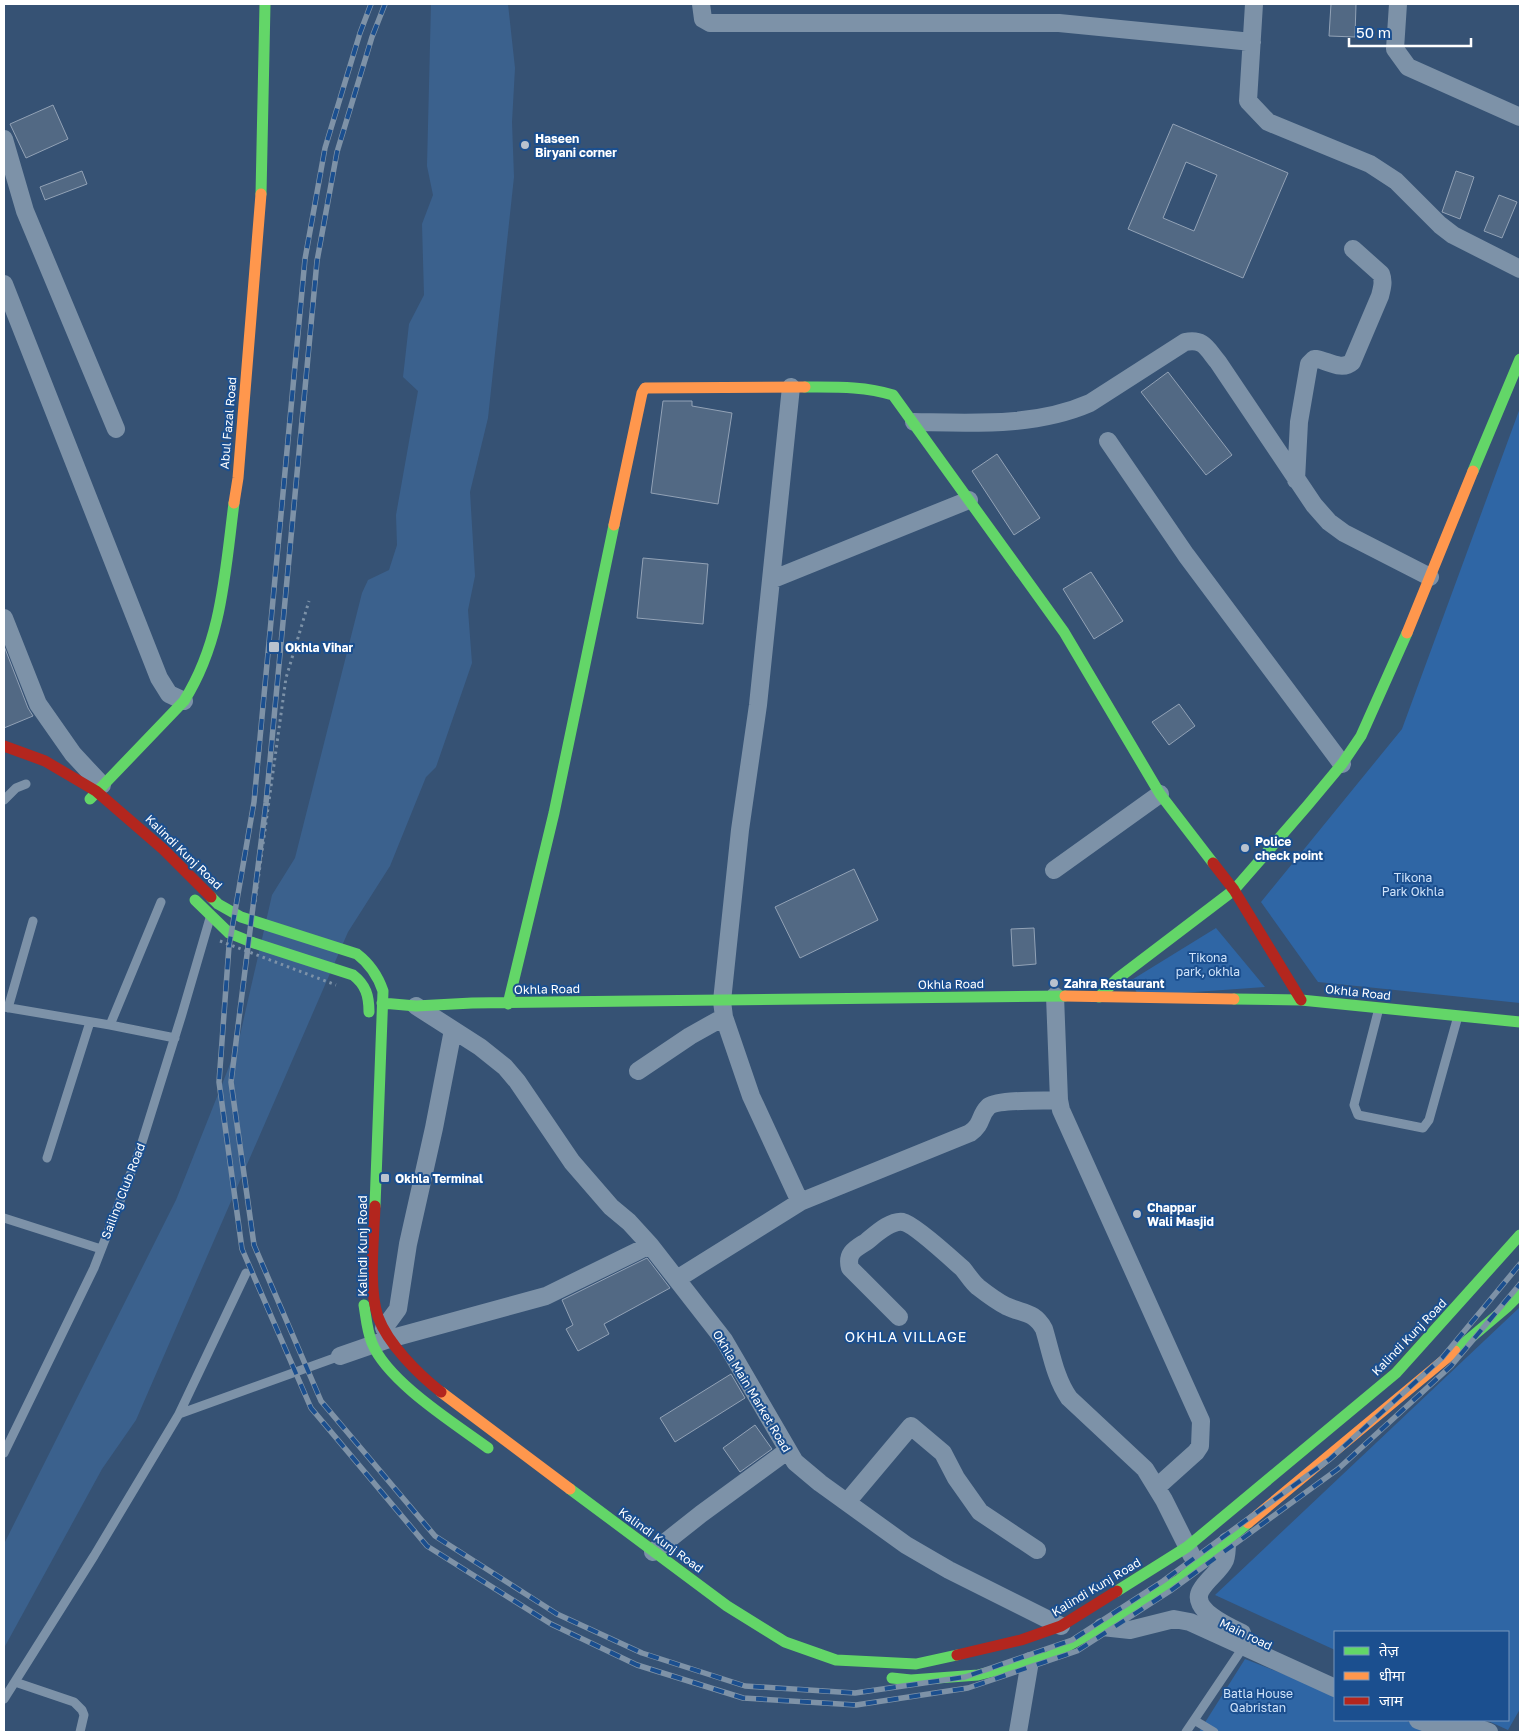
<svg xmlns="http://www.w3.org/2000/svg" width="1524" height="1736" viewBox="0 0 1524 1736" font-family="'Golos Text','Noto Sans Devanagari',sans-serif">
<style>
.green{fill:#2f66a5}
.water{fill:#3b618d}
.building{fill:#526984;stroke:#92a2b6;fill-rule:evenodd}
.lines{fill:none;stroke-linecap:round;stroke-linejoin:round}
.path{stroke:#7d92a8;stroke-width:3;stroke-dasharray:2.5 4;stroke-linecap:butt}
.lane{stroke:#7d92a8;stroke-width:9}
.street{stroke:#7d92a8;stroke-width:18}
.fast{stroke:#63d668;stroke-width:11}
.slow{stroke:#ff974d;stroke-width:11}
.jam{stroke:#b3261e;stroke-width:11}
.rail-casing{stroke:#7e92a7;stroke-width:5.5}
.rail{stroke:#1b4f8f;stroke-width:4;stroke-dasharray:11;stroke-linecap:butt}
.path-bridge{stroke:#7d92a8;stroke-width:3;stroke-dasharray:2.5 4;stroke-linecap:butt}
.poi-dot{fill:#b9c2ce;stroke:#1b4f8f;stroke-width:2}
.labels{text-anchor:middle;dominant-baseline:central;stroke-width:4;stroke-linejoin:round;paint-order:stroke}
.poi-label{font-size:12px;font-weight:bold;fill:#fff;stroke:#1b4f8f;text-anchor:start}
.street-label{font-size:12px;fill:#fff;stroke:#1b4f8f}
.park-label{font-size:12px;fill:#cfe3fa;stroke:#1b4f8f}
.neighbourhood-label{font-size:14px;letter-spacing:1px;fill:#fff;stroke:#1b4f8f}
</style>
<rect width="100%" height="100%" fill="#365274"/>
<path class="green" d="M 1520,408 L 1520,1003 L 1318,982 L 1261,902 L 1402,729 Z
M 1216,928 L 1265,987 L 1139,996 L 1130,981 Z
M 1520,1307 L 1520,1709 L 1508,1730 L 1486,1720 L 1508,1720 L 1508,1632 L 1335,1632 L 1335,1650 L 1215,1595 Z
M 1245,1659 L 1335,1694 L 1335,1720 L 1404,1720 L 1437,1732 L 1199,1732 Z"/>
<path class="water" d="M 431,4 L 508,4 L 515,68 L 512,122 L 514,177 L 488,418 L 470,492 L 475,576 L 468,610 L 472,663 L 436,767 L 426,777 L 390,866 L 348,932 L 136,1420 L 102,1469 L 4,1648 L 4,1544 L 176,1200 L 238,1044 L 272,895 L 295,858 L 362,593 L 368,580 L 389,570 L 397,545 L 396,515 L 418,391 L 403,377 L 409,324 L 424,295 L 422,224 L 433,195 L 427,166 Z"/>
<path class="building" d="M 1331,4 L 1356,4 L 1355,37 L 1329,36 Z
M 53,105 L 68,139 L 26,158 L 10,124 Z
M 1173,124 L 1288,173 L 1243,278 L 1128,229 ZM 1186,162 L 1217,175 L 1194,231 L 1163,218 Z
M 82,171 L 87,184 L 45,200 L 40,187 Z
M 1456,171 L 1474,177 L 1460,219 L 1442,212 Z
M 1499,195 L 1517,202 L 1502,238 L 1484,231 Z
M 1168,372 L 1232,455 L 1206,475 L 1141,392 Z
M 663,401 L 692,401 L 692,406 L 732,413 L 718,504 L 651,493 Z
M 997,454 L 1040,518 L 1014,535 L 972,471 Z
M 643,558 L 708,564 L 703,624 L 637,618 Z
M 1091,572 L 1123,621 L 1094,639 L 1063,589 Z
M 4,646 L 28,708 L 33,716 L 4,728 Z
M 1179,704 L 1195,726 L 1169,745 L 1152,722 Z
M 854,869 L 878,920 L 800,958 L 775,907 Z
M 1034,928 L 1036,964 L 1013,966 L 1011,929 Z
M 647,1258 L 670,1288 L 604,1324 L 609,1334 L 578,1351 L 566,1329 L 573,1325 L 562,1300 Z
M 731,1374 L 745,1398 L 675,1442 L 660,1418 Z
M 755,1425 L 772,1449 L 740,1472 L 723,1448 Z"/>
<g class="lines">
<path class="path" d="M 255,902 L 286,678 L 309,601"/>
<path class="lane" d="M 4,800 L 16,788 L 26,784
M 4,1007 L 110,1025 L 175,1038
M 8,1008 L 33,921
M 1379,1008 L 1354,1105 L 1358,1115 L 1423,1128 L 1429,1120 L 1458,1016
M 110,1025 L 161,902
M 47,1158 L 90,1022
M 4,1218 L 101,1249
M 179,1414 L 340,1356
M 4,1453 L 94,1268 L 139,1152 L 182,1014 L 210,918
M 15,1682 L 74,1702 L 82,1710 L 84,1715 L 80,1732
M 4,1699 L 94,1556 L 179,1414 L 246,1273
M 1194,1720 L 1214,1732
M 1186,1732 L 1244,1646"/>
<path class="street" d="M 701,4 L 703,19 L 710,23 L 1059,23 L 1252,42
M 1254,4 L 1248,101 L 1268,122 L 1370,164 L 1396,181 L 1440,225 L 1453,235 L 1520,269
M 1398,4 L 1395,49 L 1408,67 L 1520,117
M 4,139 L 25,211 L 116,429
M 4,284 L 159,678 L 169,694 L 184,701
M 791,387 L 758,705 L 740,830 L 722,1001 L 724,1017 L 751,1096 L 800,1202
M 914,422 C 973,423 1035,427 1090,403 L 1185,342 C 1204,338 1207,349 1218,362 L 1314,505 L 1329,522 L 1344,533 L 1430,577
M 1108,441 L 1186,555 L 1342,764
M 1296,480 L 1299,422 L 1309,364 L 1314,359 L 1317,359 C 1328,361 1342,371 1352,362 L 1380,296 C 1382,288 1384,282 1381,274 L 1353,249
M 771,580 L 969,500
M 4,618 L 38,704 L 73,754 L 102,785
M 1054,870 L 1160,794
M 1055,996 L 1059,1100 L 1061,1110 L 1201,1421 L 1200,1446 L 1196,1452 L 1157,1487
M 416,1006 L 480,1047 L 505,1067 L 517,1081 L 572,1162 L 611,1207 L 629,1222 L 650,1245 L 724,1340 L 795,1462 L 820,1483 L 906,1545 L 949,1570 L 1061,1626
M 638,1071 L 690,1036 L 724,1017
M 677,1279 L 800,1202 L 970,1133 C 983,1124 979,1116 988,1107 C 996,1099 1046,1101 1059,1100
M 899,1317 L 850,1268 C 846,1253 855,1249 866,1242 C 875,1235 890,1220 903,1222 C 914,1224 953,1260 963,1269 C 968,1275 972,1282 978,1287 C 987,1294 996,1301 1006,1306 C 1023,1314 1034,1311 1044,1329 C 1051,1352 1055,1378 1069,1398 L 1145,1469 L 1164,1500 L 1192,1556
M 384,1328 L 398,1309 L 408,1244 L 434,1128 L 453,1030
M 340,1356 L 389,1339 L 546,1296 L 650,1245
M 847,1502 L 911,1426 L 943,1453 L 956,1478 L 980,1512 L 1037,1550
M 1227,1541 C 1227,1547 1227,1554 1225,1560 C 1220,1571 1207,1579 1201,1590 C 1189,1609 1229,1627 1242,1633
M 653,1552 L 701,1514 L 787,1451
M 1102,1627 L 1130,1630 L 1174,1619 L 1190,1622 L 1335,1688
M 1418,1720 L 1451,1732
M 1454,1720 L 1489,1732
M 1018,1732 L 1030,1661"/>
<path class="fast" d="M 261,194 L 265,4
M 805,387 C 835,387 865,386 893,395 L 1064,632 L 1160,794 L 1213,863
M 1473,471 L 1520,359
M 90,799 L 184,701 C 222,641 225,572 234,503
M 211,897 L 218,904 L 241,917 L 357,954 C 370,964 378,976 383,991 L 375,1206
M 195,900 L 229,933 L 251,942 L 353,975 C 366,985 369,996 369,1012
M 1099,997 L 1117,979 L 1234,890 L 1307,806 L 1342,764 L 1361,736 L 1407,633
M 1234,999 L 1301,1000 L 1520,1022
M 382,1003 L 416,1006 L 472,1003 L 1065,996
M 508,1004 L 554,813 L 614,525
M 364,1305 C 366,1317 367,1331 372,1343 C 388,1382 454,1423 488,1448
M 1455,1351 L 1507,1307 L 1520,1294
M 570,1489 L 727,1606 L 785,1642 L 836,1660 L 916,1664 L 957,1655
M 1117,1591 L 1187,1547 L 1396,1373 L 1520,1235
M 892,1678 L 911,1680 L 978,1675 L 1048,1657 L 1102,1627 L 1179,1580 L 1248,1523"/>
<path class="slow" d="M 234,503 L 238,478 L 261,194
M 614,525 L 642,393 L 645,388 L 805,387
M 1407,633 L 1473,471
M 1065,996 L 1234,999
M 441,1392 L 570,1489
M 1248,1523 L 1455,1351"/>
<path class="jam" d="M 4,746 L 45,761 L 96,791 L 163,849 L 211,897
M 1213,863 L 1234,890 L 1301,1000
M 375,1206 C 374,1238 368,1287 378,1317 C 388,1344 418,1374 441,1392
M 957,1655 L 1021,1640 L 1061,1626 L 1117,1591"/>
<defs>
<path id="rail" d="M 371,4 L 360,33 L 325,148 L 305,259 L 254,802 L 229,946 L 219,1082 L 242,1249 L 311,1408 L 427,1546 L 551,1624 L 637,1665 L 743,1698 L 856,1705 L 968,1688 L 1077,1651 L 1170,1591 L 1338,1469 L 1451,1366 L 1520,1284
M 385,4 L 372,37 L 337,152 L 317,261 L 266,803 L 231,1082 L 254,1245 L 321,1401 L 435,1536 L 557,1614 L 642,1653 L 745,1686 L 855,1693 L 965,1677 L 1072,1640 L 1163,1581 L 1330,1459 L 1442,1358 L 1520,1264"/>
</defs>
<use href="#rail" class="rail-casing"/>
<use href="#rail" class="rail"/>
<path class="path-bridge" d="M 220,941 L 336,985"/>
</g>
<g class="poi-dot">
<circle cx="525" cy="145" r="5"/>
<rect x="268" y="641" width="12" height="12" rx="2.5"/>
<circle cx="1245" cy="848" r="5"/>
<circle cx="1054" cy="983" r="5"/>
<rect x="380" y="1173" width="10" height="10" rx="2.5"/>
<circle cx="1137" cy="1214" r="5"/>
</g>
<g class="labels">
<g class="poi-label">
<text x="535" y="138">Haseen<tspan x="535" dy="14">Biryani corner</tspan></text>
<text x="285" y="647">Okhla Vihar</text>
<text x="1255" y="841">Police<tspan x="1255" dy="14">check point</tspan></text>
<text x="1064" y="983">Zahra Restaurant</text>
<text x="395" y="1178">Okhla Terminal</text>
<text x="1147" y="1207">Chappar<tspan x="1147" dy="14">Wali Masjid</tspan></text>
</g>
<g class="street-label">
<text transform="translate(228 423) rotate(-85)">Abul Fazal Road</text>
<text transform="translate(184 852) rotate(44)">Kalindi Kunj Road</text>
<text transform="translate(951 984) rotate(-1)">Okhla Road</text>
<text transform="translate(547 989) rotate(-1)">Okhla Road</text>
<text transform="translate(1358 992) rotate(6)">Okhla Road</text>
<text transform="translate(123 1191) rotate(-69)">Sailing Club Road</text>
<text transform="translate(362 1246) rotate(-90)">Kalindi Kunj Road</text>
<text transform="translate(1409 1337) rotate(-46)">Kalindi Kunj Road</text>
<text transform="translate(752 1391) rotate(59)">Okhla Main Market Road</text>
<text transform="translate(661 1540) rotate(36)">Kalindi Kunj Road</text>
<text transform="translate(1096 1587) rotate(-31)">Kalindi Kunj Road</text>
<text transform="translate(1246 1634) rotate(26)">Main road</text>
</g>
<g class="park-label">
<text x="1413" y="877">Tikona<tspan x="1413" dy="14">Park Okhla</tspan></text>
<text x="1208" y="957">Tikona<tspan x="1208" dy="14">park, okhla</tspan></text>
<text x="1258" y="1693">Batla House<tspan x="1258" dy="14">Qabristan</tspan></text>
</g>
<g class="neighbourhood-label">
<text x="906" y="1336">OKHLA VILLAGE</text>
</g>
</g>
<rect width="1524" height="1736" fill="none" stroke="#ffffff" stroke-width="10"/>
<rect x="1334" y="1631" width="175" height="90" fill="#1b4f8f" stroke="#7695bc"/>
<rect x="1344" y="1647" width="25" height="8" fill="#63d668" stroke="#7695bc"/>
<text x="1379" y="1656" font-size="15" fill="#ffffff">तेज़</text>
<rect x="1344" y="1672" width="25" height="8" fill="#ff974d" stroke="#7695bc"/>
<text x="1379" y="1681" font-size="15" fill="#ffffff">धीमा</text>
<rect x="1344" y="1697" width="25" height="8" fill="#b3261e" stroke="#7695bc"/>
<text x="1379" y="1706" font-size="15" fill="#ffffff">जाम</text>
<path d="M1349 38v8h122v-8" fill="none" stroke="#ffffff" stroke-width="2.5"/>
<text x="1356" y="38" font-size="15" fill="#ffffff" stroke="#1b4f8f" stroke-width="4" paint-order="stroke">50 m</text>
</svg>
